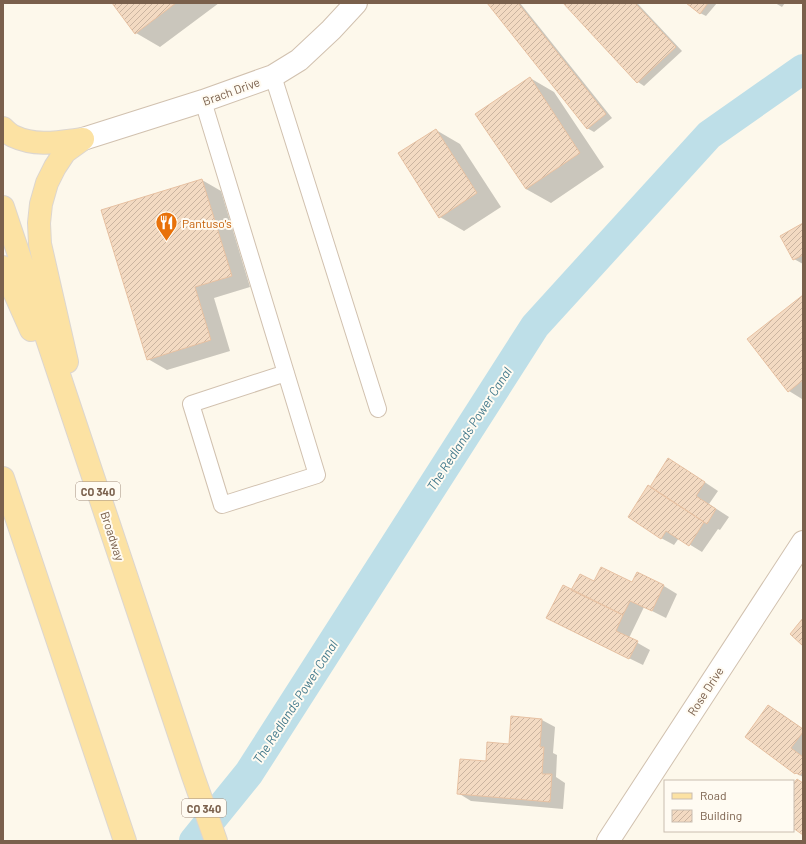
<svg xmlns="http://www.w3.org/2000/svg" width="806" height="844" viewBox="0 0 806 844" font-family="Barlow,sans-serif">
<style>
.shadow{fill:#0003}
.lines{fill:none;stroke-linecap:round;stroke-linejoin:round}
.canal{stroke:#bedfe8;stroke-width:30}
.building{fill:url(#building-hatch);stroke:#e7c1a2}
.lane-casing{stroke:#d1c1af;stroke-width:18}
.street-casing{stroke:#d1c1af;stroke-width:24}
.primary-casing{stroke:#dcd6d0;stroke-width:24}
.lane{stroke:#fff;stroke-width:16}
.street{stroke:#fff;stroke-width:22}
.primary{stroke:#fce2a3;stroke-width:22}
.labels{text-anchor:middle;dominant-baseline:central;stroke-width:4;stroke-linejoin:round;paint-order:stroke}
.shield{fill:#fffbf2;stroke:#a28e7e;stroke-width:1}
.shield-label{font-size:11px;font-weight:bold;fill:#7a604c}
.street-label{font-size:12px;fill:#7a604c;stroke:#fffbf2}
.food-label{font-size:12px;fill:#c56008;stroke:#fffbf2;text-anchor:start}
.water-label{font-size:13px;font-style:italic;fill:#457b8d;stroke:#fffbf2}
</style>
<defs>
<pattern id="building-hatch" width="6" height="6" patternUnits="userSpaceOnUse"><rect width="6" height="6" fill="#f3dac2"/><path d="M-1 1l2-2M0 6l6-6M5 7l2-2" fill="none" stroke="#cab4a0"/></pattern>
</defs>
<rect width="100%" height="100%" fill="#fdf8eb"/>
<path class="shadow" d="M 113,3 L 219,3 L 160,47 L 136,33 Z
M 488,3 L 520,3 L 612,118 L 594,132 L 587,128 Z
M 564,3 L 637,3 L 682,51 L 644,86 L 638,82 Z
M 688,3 L 717,3 L 706,16 L 700,13 Z
M 775,3 L 785,3 L 782,7 Z
M 530,78 L 554,92 L 604,167 L 551,203 L 526,189 Z
M 436,130 L 460,144 L 501,207 L 464,231 L 440,217 Z
M 202,180 L 221,191 L 250,287 L 214,298 L 230,351 L 167,370 L 148,359 Z
M 803,225 L 803,264 L 794,259 Z
M 803,296 L 803,398 L 802,399 L 789,391 Z
M 682,467 L 718,491 L 709,504 L 729,517 L 720,530 L 718,529 L 702,552 L 679,538 L 674,545 L 661,538 L 651,488 Z
M 637,573 L 664,586 L 677,594 L 666,618 L 644,607 L 629,638 L 650,650 L 643,665 L 561,625 L 548,618 L 572,592 L 594,582 L 633,583 Z
M 769,706 L 782,714 L 803,729 L 803,777 L 796,773 Z
M 512,717 L 542,720 L 555,727 L 553,753 L 557,755 L 556,777 L 565,783 L 563,809 L 471,801 L 458,793 L 487,762 L 510,745 Z"/>
<g class="lines">
<path class="canal" d="M 194,841 L 249,773 L 535,326 L 709,135 L 803,69"/>
</g>
<path class="building" d="M 112,3 L 176,3 L 135,34 Z
M 487,3 L 518,3 L 606,114 L 587,129 Z
M 563,3 L 635,3 L 676,47 L 637,83 Z
M 686,3 L 708,3 L 700,14 Z
M 530,77 L 580,153 L 526,189 L 475,114 Z
M 436,129 L 477,193 L 439,218 L 398,153 Z
M 202,179 L 232,276 L 195,287 L 211,340 L 147,360 L 101,210 Z
M 803,223 L 803,255 L 793,260 L 780,236 Z
M 803,295 L 803,380 L 788,392 L 747,339 Z
M 668,458 L 705,482 L 696,496 L 716,509 L 707,524 L 650,487 Z
M 648,485 L 704,522 L 689,546 L 666,531 L 661,539 L 628,517 Z
M 601,567 L 632,582 L 637,572 L 664,585 L 652,611 L 630,601 L 623,615 L 571,590 L 580,574 L 594,581 Z
M 563,585 L 623,615 L 616,631 L 638,641 L 629,659 L 546,618 Z
M 803,618 L 803,646 L 790,634 Z
M 768,705 L 803,729 L 803,732 L 791,748 L 803,757 L 803,771 L 800,775 L 796,773 L 795,774 L 745,737 Z
M 511,716 L 542,719 L 540,747 L 544,747 L 542,774 L 552,774 L 550,802 L 457,794 L 460,759 L 486,761 L 487,742 L 509,744 Z
M 797,779 L 803,783 L 803,835 L 793,828 L 793,784 Z"/>
<g class="lines">
<defs>
<path id="lane" d="M 273,76 L 378,409
M 203,101 L 317,475 L 222,505 L 191,404 L 286,373"/>
<path id="street" d="M 83,139 L 203,101 L 273,76 L 299,60 L 331,30 L 356,3
M 608,841 L 803,542"/>
<path id="primary" d="M 3,128 C 6,131 9,134 13,136 C 36,147 59,142 83,139
M 3,207 L 193,776 L 216,841
M 3,267 L 31,330
M 67,362 L 40,244 L 39,223 L 41,204 L 47,183 L 55,167 L 65,152 L 83,139
M 3,478 L 125,841"/>
</defs>
<use href="#lane" class="lane-casing"/>
<use href="#street" class="street-casing"/>
<use href="#primary" class="primary-casing"/>
<use href="#lane" class="lane"/>
<use href="#street" class="street"/>
<use href="#primary" class="primary"/>
</g>
<defs>
<symbol id="restaurant-pin" viewBox="-11 -11 22 30"><path d="M0 17L-7.5 6A9.5 9.5 0 1 1 7.5 6Z" fill="#e8710a" stroke="#fffbf2"/><path d="M-5-6h1v4h1v-4h1v4h1v-4h1v5L-1.5 .5V6h-2V.5L-5-1ZM5-6V6H3V1.5H1.5Q1.5-4 5-6Z" fill="#fff"/></symbol>
</defs>
<g fill-rule="evenodd">
<use href="#restaurant-pin" x="154" y="210" width="25" height="34"/>
</g>
<g class="labels">
<g class="shield">
<rect x="76" y="482" width="44" height="18" rx="3"/>
<rect x="182" y="799" width="44" height="18" rx="3"/>
</g>
<g class="shield-label">
<text x="98" y="491">CO 340</text>
<text x="204" y="808">CO 340</text>
</g>
<g class="street-label">
<text transform="translate(231 91) rotate(-20)">Brach Drive</text>
<text transform="translate(113 536) rotate(72)">Broadway</text>
<text transform="translate(705 691) rotate(-57)">Rose Drive</text>
</g>
<g class="food-label">
<text x="182" y="223">Pantuso's</text>
</g>
<g class="water-label">
<text transform="translate(469 429) rotate(-57)">The Redlands Power Canal</text>
<text transform="translate(295 702) rotate(-57)">The Redlands Power Canal</text>
</g>
</g>
<rect width="806" height="844" fill="none" stroke="#7a604c" stroke-width="8"/>
<rect x="664" y="780" width="130" height="52" fill="#fffbf2" stroke="#cabdb0"/>
<rect x="672" y="793" width="20" height="6" fill="#fce2a3" stroke="#cabdb0"/>
<text x="700" y="800" font-size="12" fill="#7a604c">Road</text>
<rect x="672" y="810" width="20" height="12" fill="url(#building-hatch)" stroke="#cabdb0"/>
<text x="700" y="820" font-size="12" fill="#7a604c">Building</text>
</svg>
